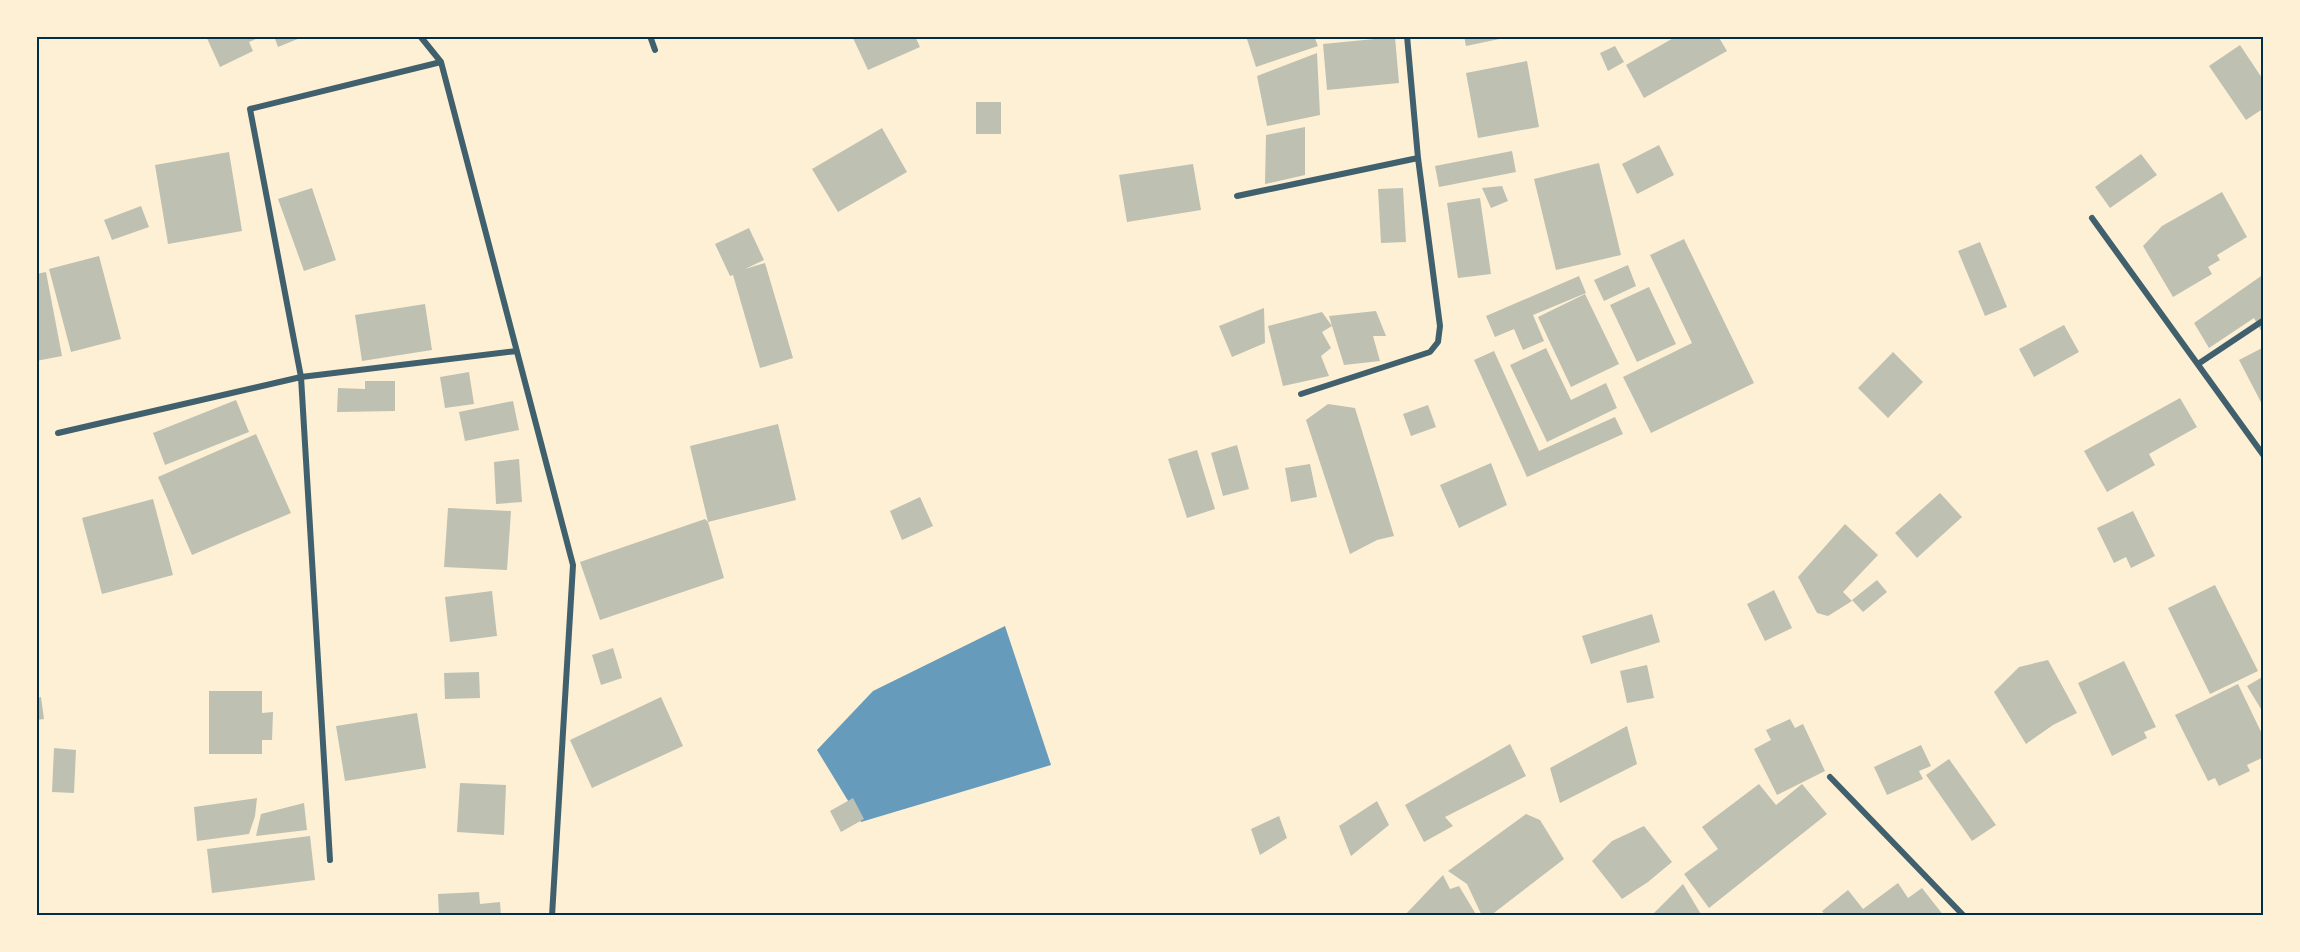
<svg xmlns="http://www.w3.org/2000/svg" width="2300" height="952" viewBox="0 0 2300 952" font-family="Karla,sans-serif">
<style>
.water{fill:#669bbc}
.building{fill:#bec0b2}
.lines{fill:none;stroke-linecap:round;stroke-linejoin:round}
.minor{stroke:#3f606c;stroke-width:6}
.neatline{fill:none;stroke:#003049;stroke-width:2}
</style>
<rect width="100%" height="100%" fill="#fdf0d5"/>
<path class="water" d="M 1005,626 L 1051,765 L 861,822 L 817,750 L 873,691 Z"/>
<path class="building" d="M 206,36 L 263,36 L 249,42 L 253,51 L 220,67 Z
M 274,36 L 305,36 L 278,47 Z
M 852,36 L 915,36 L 920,47 L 868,70 Z
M 1246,36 L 1314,36 L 1318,46 L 1256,67 Z
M 1464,36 L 1509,36 L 1509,37 L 1466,46 Z
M 1677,36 L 1718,36 L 1727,51 L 1644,98 L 1626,65 Z
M 1395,37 L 1399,83 L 1327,90 L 1323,44 Z
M 2240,45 L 2264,81 L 2264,108 L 2246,120 L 2209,66 Z
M 1615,46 L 1624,62 L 1608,71 L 1600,53 Z
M 1317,53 L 1320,115 L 1267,126 L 1257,76 Z
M 1527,61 L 1539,127 L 1478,138 L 1466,73 Z
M 976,102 L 1001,102 L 1001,134 L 976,134 Z
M 1305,127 L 1305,175 L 1265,184 L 1266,135 Z
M 882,128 L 907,172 L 838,212 L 812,169 Z
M 1659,145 L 1674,175 L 1637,194 L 1622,164 Z
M 1512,151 L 1516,172 L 1439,187 L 1435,166 Z
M 229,152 L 242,231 L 168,244 L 155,165 Z
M 2141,154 L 2157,175 L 2110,208 L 2095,187 Z
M 1599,163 L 1621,255 L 1556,270 L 1534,179 Z
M 1193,164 L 1201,210 L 1127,222 L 1119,175 Z
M 1502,186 L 1508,201 L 1491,208 L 1482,188 Z
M 312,188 L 336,260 L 304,271 L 278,199 Z
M 1403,188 L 1406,242 L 1381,243 L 1378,189 Z
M 2222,192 L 2247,237 L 2217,255 L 2220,260 L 2208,267 L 2212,274 L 2173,297 L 2143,246 L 2162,226 Z
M 1480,198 L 1491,274 L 1458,278 L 1447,203 Z
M 141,206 L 149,227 L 112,240 L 104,220 Z
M 749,228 L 764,260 L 745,269 L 765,263 L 793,358 L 760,368 L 733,275 L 730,276 L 715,244 Z
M 1684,239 L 1754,383 L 1651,433 L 1623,377 L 1692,343 L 1650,255 Z
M 1980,242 L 2007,307 L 1985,316 L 1958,251 Z
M 99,256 L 121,339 L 71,352 L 49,269 Z
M 1628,265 L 1636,286 L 1604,301 L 1594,280 Z
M 46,272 L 62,356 L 36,361 L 36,274 Z
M 2264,274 L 2264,329 L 2261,331 L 2254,318 L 2209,348 L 2194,323 Z
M 1579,276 L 1586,293 L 1533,315 L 1544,341 L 1523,350 L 1514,329 L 1495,337 L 1486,316 Z
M 1649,287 L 1676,344 L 1637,362 L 1610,305 Z
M 1585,294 L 1619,364 L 1571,387 L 1538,317 Z
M 425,304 L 432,350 L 362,361 L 355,315 Z
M 1264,308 L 1265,343 L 1232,357 L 1219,326 Z
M 1376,311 L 1386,336 L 1373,336 L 1380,361 L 1344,365 L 1332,326 L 1322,332 L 1331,348 L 1321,356 L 1329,376 L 1283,386 L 1268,326 L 1322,312 L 1332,326 L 1329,316 Z
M 2064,325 L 2079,352 L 2034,377 L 2019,349 Z
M 2264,347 L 2264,408 L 2239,360 Z
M 1546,348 L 1571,400 L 1606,383 L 1617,408 L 1547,442 L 1510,365 Z
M 1494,351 L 1539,451 L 1615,417 L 1623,434 L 1527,477 L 1474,360 Z
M 1893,352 L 1923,382 L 1888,418 L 1858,388 Z
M 469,372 L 474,404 L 445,408 L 440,377 Z
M 365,381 L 395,381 L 395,411 L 337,412 L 338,388 L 365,389 Z
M 2180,398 L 2197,427 L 2149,454 L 2155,465 L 2107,492 L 2084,451 Z
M 236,400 L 249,432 L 165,465 L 153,433 Z
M 513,401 L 519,430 L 465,441 L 459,412 Z
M 1328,404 L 1355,408 L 1394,536 L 1377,540 L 1350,554 L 1306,420 Z
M 1428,405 L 1436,427 L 1411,436 L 1403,414 Z
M 778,424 L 796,500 L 708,522 L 690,446 Z
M 256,434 L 291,513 L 192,555 L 158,477 Z
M 1237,445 L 1249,489 L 1223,496 L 1211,453 Z
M 1197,450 L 1215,509 L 1187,518 L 1168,459 Z
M 519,459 L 522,502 L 496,504 L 494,462 Z
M 1491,463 L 1507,505 L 1459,528 L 1440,485 Z
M 1310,464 L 1317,497 L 1291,502 L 1285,468 Z
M 1940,493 L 1962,517 L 1917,558 L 1895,533 Z
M 920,497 L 933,526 L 902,540 L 890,511 Z
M 153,499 L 173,575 L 102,594 L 82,518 Z
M 448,508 L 511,511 L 507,570 L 444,567 Z
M 2133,511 L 2155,556 L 2131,568 L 2126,557 L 2114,563 L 2097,528 Z
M 705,519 L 708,522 L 724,578 L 600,620 L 580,562 Z
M 1845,524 L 1878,555 L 1843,592 L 1852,601 L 1828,616 L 1817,613 L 1798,577 Z
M 1877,580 L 1887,592 L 1863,612 L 1852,600 Z
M 2215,585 L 2258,671 L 2210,694 L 2168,608 Z
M 1774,590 L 1792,628 L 1765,641 L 1747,604 Z
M 492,591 L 497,636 L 450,642 L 445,597 Z
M 1652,614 L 1660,642 L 1591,664 L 1582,636 Z
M 613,648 L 622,678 L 601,685 L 592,655 Z
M 2048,660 L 2077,713 L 2053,725 L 2026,744 L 1994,692 L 2019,667 Z
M 2124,661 L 2156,727 L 2144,732 L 2147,738 L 2112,756 L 2078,683 Z
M 1647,665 L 1654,698 L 1627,703 L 1620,671 Z
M 479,672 L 480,698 L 445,699 L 444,673 Z
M 2264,676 L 2264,714 L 2247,686 Z
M 2238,684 L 2264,738 L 2264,757 L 2247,765 L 2250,771 L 2219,786 L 2215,778 L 2208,781 L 2175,715 Z
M 209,691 L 262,691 L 262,713 L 273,712 L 272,740 L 262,740 L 262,754 L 209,754 Z
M 41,697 L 44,719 L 36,720 L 36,698 Z
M 661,697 L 683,746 L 592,788 L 570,740 Z
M 417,713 L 426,768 L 345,781 L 336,726 Z
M 1790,719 L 1795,728 L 1803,724 L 1825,771 L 1777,795 L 1754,749 L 1771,740 L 1766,730 Z
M 1627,726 L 1637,764 L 1560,803 L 1550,768 Z
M 1510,744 L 1526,776 L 1445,817 L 1453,826 L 1424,842 L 1405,805 Z
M 1921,745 L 1931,766 L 1919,771 L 1923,779 L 1887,795 L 1874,767 Z
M 54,748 L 76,750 L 74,793 L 52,792 Z
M 1949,759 L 1996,825 L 1972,841 L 1926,775 Z
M 460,783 L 506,785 L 504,835 L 457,832 Z
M 1759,784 L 1776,805 L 1802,784 L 1827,814 L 1709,908 L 1684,874 L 1718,849 L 1702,827 Z
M 257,798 L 255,816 L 249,834 L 197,841 L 194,807 Z
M 853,798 L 864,819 L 841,832 L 830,811 Z
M 1377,801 L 1389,825 L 1351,856 L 1339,826 Z
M 304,803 L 307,830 L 256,836 L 261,814 Z
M 1526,814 L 1540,820 L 1564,859 L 1490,916 L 1482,916 L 1467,884 L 1448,871 Z
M 1279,816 L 1287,838 L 1260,855 L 1251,829 Z
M 1644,826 L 1672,862 L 1648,882 L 1622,899 L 1592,861 L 1612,841 Z
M 310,836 L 315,880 L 212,893 L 207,849 Z
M 1443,875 L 1450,889 L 1459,886 L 1477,916 L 1404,916 Z
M 1898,883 L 1908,898 L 1922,888 L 1944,916 L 1826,916 L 1822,911 L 1848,890 L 1863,909 Z
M 1683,884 L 1702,916 L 1651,916 Z
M 479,892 L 480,904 L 500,902 L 501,916 L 439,916 L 438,894 Z"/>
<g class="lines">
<path class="minor" d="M 420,36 L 441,62 L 573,565 L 552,916
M 650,36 L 655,50
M 441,62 L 250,109 L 301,377 L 517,351
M 1237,196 L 1418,158
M 2092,218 L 2264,456
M 2198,364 L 2264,320
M 1301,394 L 1430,352 L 1438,342 L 1440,326 L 1418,158 L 1407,36
M 58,433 L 301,377 L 330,860
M 1830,777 L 1964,916"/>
</g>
<rect width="2300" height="952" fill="none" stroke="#fdf0d5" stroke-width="75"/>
<rect x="38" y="38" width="2224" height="876" class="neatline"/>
</svg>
